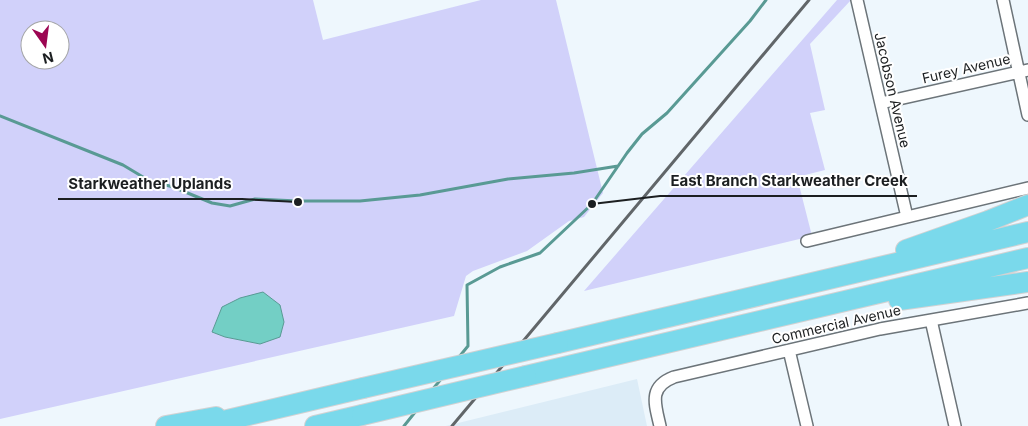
<svg xmlns="http://www.w3.org/2000/svg" width="1028" height="426" viewBox="0 0 1028 426" font-family="Inter,sans-serif">
<style>
.built{fill:#dcecf7}
.green{fill:#d1d1fa;fill-rule:evenodd}
.water{fill:#73cfc5;stroke:#599a94}
.lines{fill:none;stroke-linecap:round;stroke-linejoin:round}
.stream{stroke:#599a94;stroke-width:3}
.street-casing{stroke:#6c7479;stroke-width:14}
.highway-casing{stroke:#d2d2d3;stroke-width:22}
.street{stroke:#fff;stroke-width:11}
.highway{stroke:#7ad9eb;stroke-width:20}
.rail{stroke:#616669;stroke-width:3}
.highway-bridge-casing{stroke:#d2d2d3;stroke-width:22;stroke-linecap:butt}
.highway-bridge{stroke:#7ad9eb;stroke-width:20}
.labels{text-anchor:middle;dominant-baseline:central;stroke-width:4;stroke-linejoin:round;paint-order:stroke}
.street-label{font-size:14px;fill:#1c1f21;stroke:#fff}
.leader{fill:none;stroke:#1c1f21;stroke-width:2}
.callout-dot{fill:#1c1f21;stroke:#fff;stroke-width:2}
.callout-label{font-size:15px;text-anchor:middle;font-weight:bold;fill:#1c1f21;stroke:#fff;stroke-width:4;stroke-linejoin:round;paint-order:stroke}
</style>
<rect width="100%" height="100%" fill="#eef7fd"/>
<path class="built" d="M 637,379 L 647,426 L 446,426 Z"/>
<path class="green" d="M 0,0 L 313,0 L 323,40 L 481,0 L 556,0 L 603,193 L 584,217 L 569,221 L 527,251 L 473,271 L 466,276 L 454,316 L 0,419 ZM 30,30 L 60,30 L 60,60 L 30,60 ZM 217,321 L 260,344 L 225,337 L 212,332 Z
M 837,0 L 851,0 L 810,44 L 825,110 L 810,113 L 825,170 L 797,177 L 812,236 L 584,291 Z"/>
<path class="water" d="M 263,292 L 280,305 L 284,322 L 280,337 L 260,344 L 225,337 L 212,332 L 222,307 L 240,298 Z"/>
<g class="lines">
<path class="stream" d="M 0,116 L 123,165 L 148,180 L 173,187 L 212,203 L 230,206 L 255,199 L 298,201 L 360,201 L 420,195 L 508,179 L 574,173 L 618,166
M 459,357 L 468,346 L 467,285 L 500,267 L 540,253 L 592,204 L 627,153 L 642,134 L 667,113 L 750,21 L 766,0
M 432,390 L 442,378
M 404,426 L 416,411"/>
<defs>
<path id="street" d="M 857,0 L 907,217
M 1003,0 L 1028,115
M 881,103 L 1028,70
M 807,241 L 1028,188
M 931,320 L 955,426
M 789,350 L 807,426
M 660,426 C 655,404 648,387 674,377 L 880,329 L 1028,303"/>
<path id="highway" d="M 906,250 L 988,221 L 1028,205
M 899,300 L 1028,282
M 558,343 L 1028,232
M 526,376 L 1028,258
M 166,426 L 216,417
M 202,426 L 363,388
M 315,426 L 362,415"/>
</defs>
<use href="#street" class="street-casing"/>
<use href="#highway" class="highway-casing"/>
<use href="#street" class="street"/>
<use href="#highway" class="highway"/>
<path class="rail" d="M 452,426 L 809,0"/>
<defs>
<path id="highway-bridge" d="M 363,388 L 558,343
M 362,415 L 526,376"/>
</defs>
<use href="#highway-bridge" class="highway-bridge-casing"/>
<use href="#highway-bridge" class="highway-bridge"/>
</g>
<g class="labels">
<g class="street-label">
<text transform="translate(966 68) rotate(-13)">Furey Avenue</text>
<text transform="translate(893 90) rotate(77)">Jacobson Avenue</text>
<text transform="translate(836 324) rotate(-13)">Commercial Avenue</text>
</g>
</g>
<path class="leader" d="M592 204L660 196H917M298 202L242 199H58"/>
<g class="callout-dot">
<circle cx="592" cy="204" r="5"/>
<circle cx="298" cy="202" r="5"/>
</g>
<g class="callout-label">
<text x="789" y="186">East Branch Starkweather Creek</text>
<text x="150" y="189">Starkweather Uplands</text>
</g>
<g transform="translate(45 45) rotate(166)"><circle r="24" fill="#ffffff" stroke="#a4a5a6"/>
<path d="M0-4L9 19L0 12L-9 19Z" fill="#9c0552"/>
<text y="-8" font-size="14" font-weight="bold" text-anchor="middle" fill="#1c1f21">N</text>
</g>
</svg>
